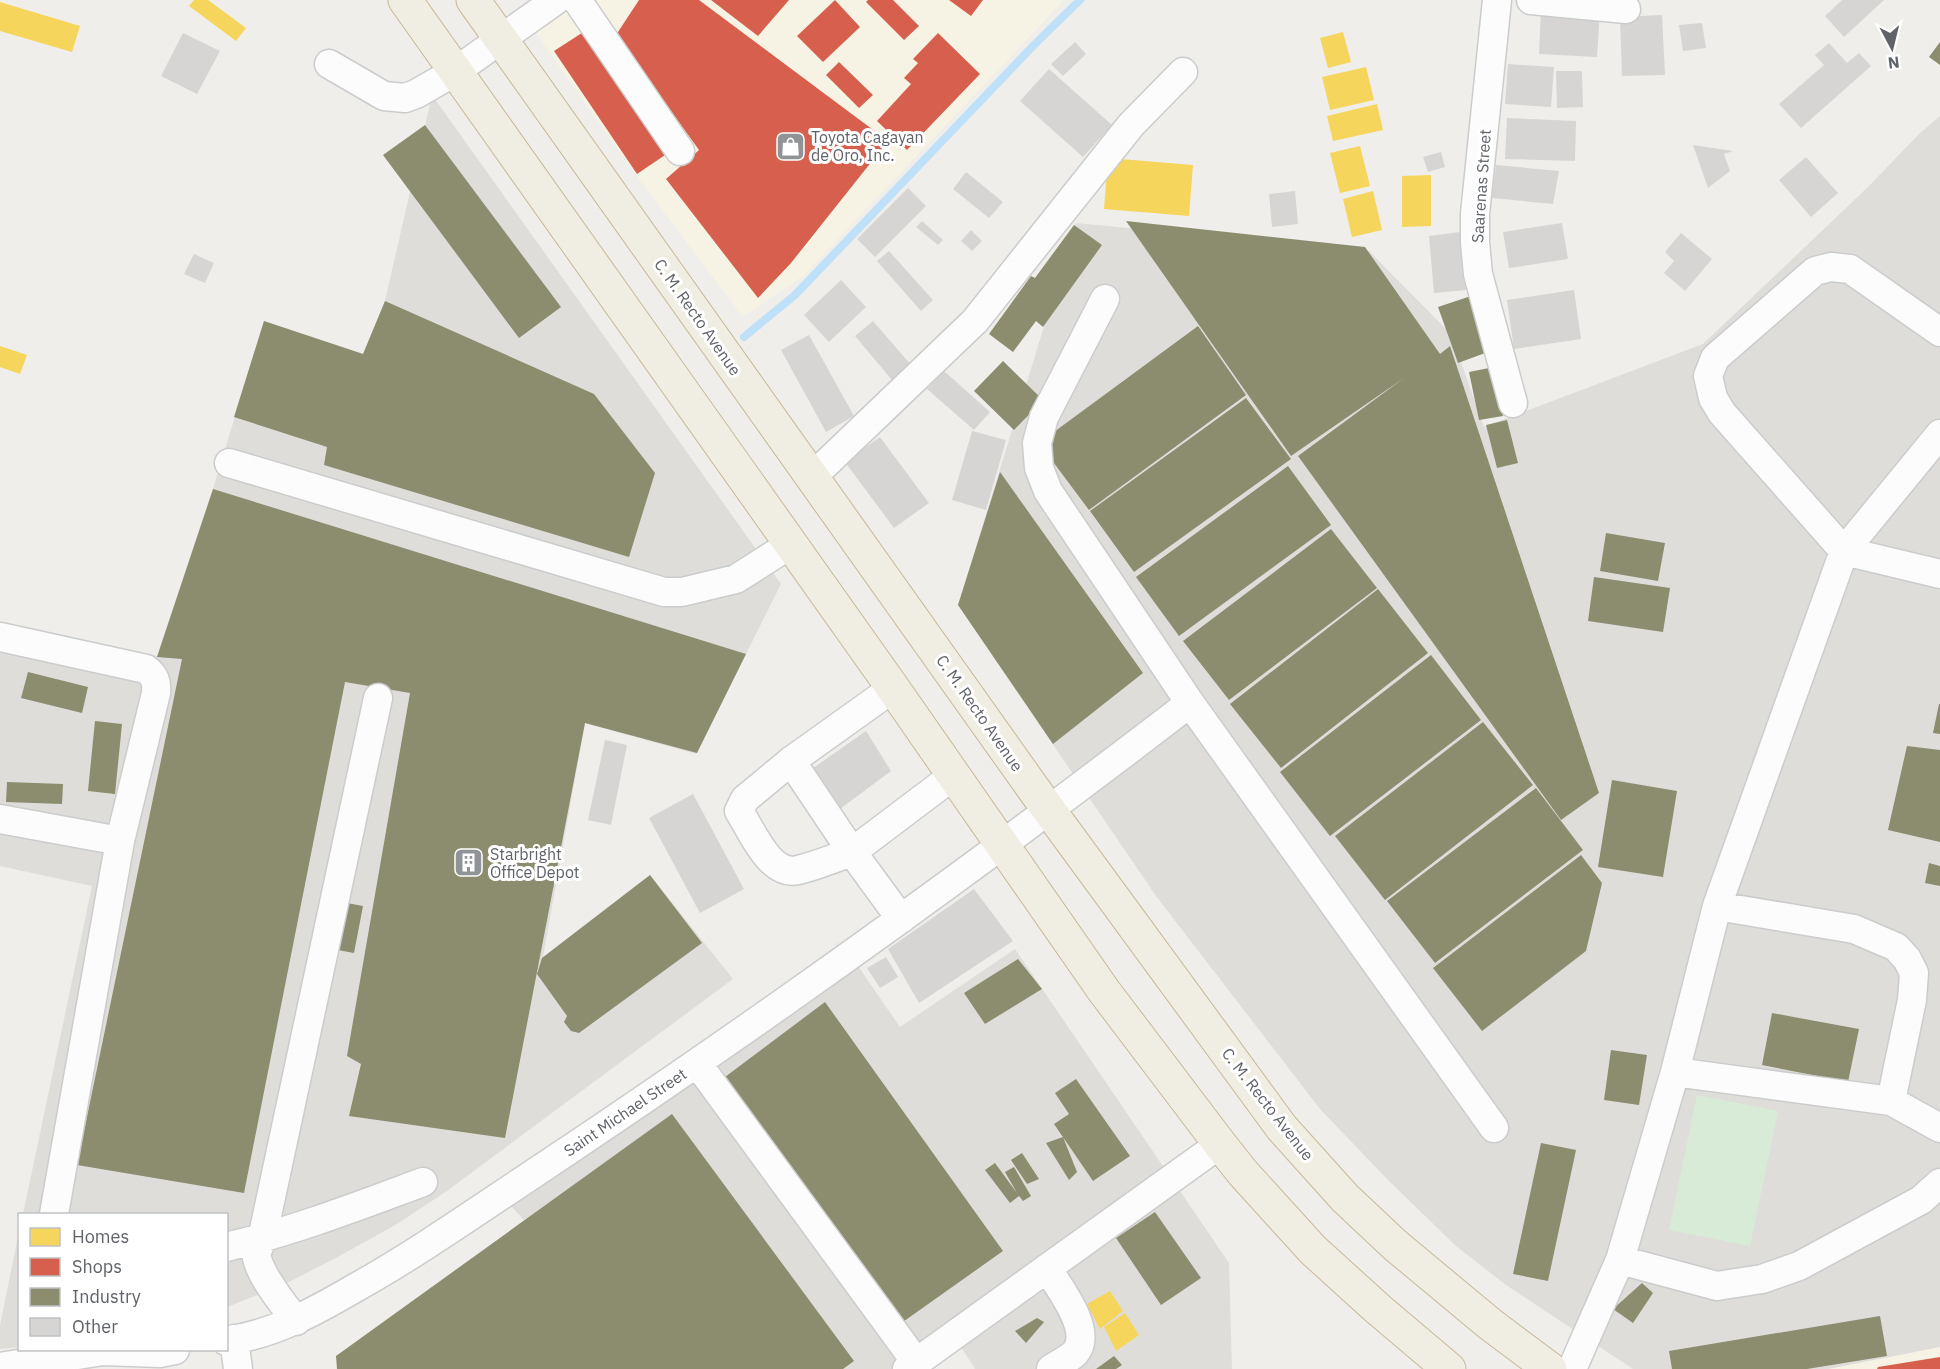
<svg xmlns="http://www.w3.org/2000/svg" width="1940" height="1369" viewBox="0 0 1940 1369" font-family="'IBM Plex Sans',sans-serif">
<style>
.commercial{fill:#f7f3e4}
.industrial{fill:#dfddda}
.green{fill:#d8ebd6}
.homes{fill:#f6d55c}
.shops{fill:#d6604d}
.industry{fill:#8c8c6e}
.lines{fill:none;stroke-linecap:round;stroke-linejoin:round}
.stream{stroke:#bfe0f9;stroke-width:8}
.building{fill:#d6d5d3}
.minor-casing{stroke:#cbcccc;stroke-width:31}
.highway-casing{stroke:#c8b996;stroke-width:35}
.minor{stroke:#fdfcfc;stroke-width:28}
.highway{stroke:#f0ede3;stroke-width:33}
.labels{text-anchor:middle;dominant-baseline:central;stroke-width:6;stroke-linejoin:round;paint-order:stroke}
.poi-label{font-size:16px;fill:#5f6368;stroke:#fff;text-anchor:start}
.street-label{font-size:16px;fill:#5f6368;stroke:#fff}
</style>
<rect width="100%" height="100%" fill="#efeeea"/>
<path class="commercial" d="M 570,0 L 1064,0 L 804,275 L 743,317 L 633,171 L 536,33 Z
M 1940,1347 L 1940,1369 L 1828,1369 Z"/>
<path class="industrial" d="M 432,95 L 781,584 L 696,754 L 585,723 L 543,957 L 650,875 L 733,979 L 444,1193 L 397,1224 L 334,1259 L 285,1284 L 227,1307 L 226,1214 L 23,1214 L 92,886 L 0,866 L 0,624 L 157,656 L 213,489 L 264,321 L 364,354 L 385,301 Z
M 1940,116 L 1940,1347 L 1828,1369 L 1633,1369 L 1506,1285 L 1456,1246 L 1388,1180 L 1320,1109 L 1156,896 L 958,605 L 1076,223 L 1369,251 L 1451,334 L 1484,427 L 1703,344 L 1867,188 L 1919,134 Z
M 1015,949 L 1229,1263 L 1232,1369 L 975,1369 L 959,1344 L 924,1369 L 583,1369 L 549,1248 L 503,1197 L 847,950 L 900,1027 Z
M 19,1232 L 19,1347 L 0,1349 L 0,1325 Z"/>
<path class="green" d="M 1697,1095 L 1778,1111 L 1750,1246 L 1669,1230 Z"/>
<path class="homes" d="M 194,0 L 208,0 L 246,28 L 236,41 L 189,6 Z
M 0,2 L 80,26 L 72,52 L 0,31 Z
M 1343,32 L 1351,62 L 1328,68 L 1320,38 Z
M 1366,67 L 1374,100 L 1330,110 L 1322,77 Z
M 1377,104 L 1383,130 L 1333,141 L 1327,116 Z
M 1360,146 L 1370,186 L 1340,193 L 1330,153 Z
M 1108,158 L 1193,165 L 1189,216 L 1104,209 Z
M 1431,175 L 1431,226 L 1402,227 L 1402,176 Z
M 1373,191 L 1382,230 L 1352,237 L 1343,199 Z
M 0,346 L 27,355 L 20,374 L 0,367 Z
M 1110,1291 L 1123,1311 L 1100,1329 L 1087,1304 Z
M 1125,1313 L 1139,1335 L 1116,1351 L 1104,1327 Z"/>
<path class="shops" d="M 639,0 L 699,0 L 888,141 L 791,263 L 758,298 L 666,179 L 699,150 L 616,35 Z
M 711,0 L 789,0 L 758,36 Z
M 835,0 L 860,27 L 823,62 L 797,36 Z
M 868,0 L 893,0 L 919,26 L 904,40 L 866,2 Z
M 949,0 L 983,0 L 971,16 Z
M 588,29 L 671,151 L 637,174 L 554,51 Z
M 938,33 L 980,74 L 907,150 L 877,121 L 911,84 L 904,78 L 918,63 L 913,59 Z
M 839,62 L 873,95 L 859,108 L 826,75 Z
M 1940,1357 L 1940,1369 L 1877,1369 L 1878,1367 Z"/>
<path class="industry" d="M 1940,42 L 1940,65 L 1929,57 Z
M 425,125 L 561,307 L 519,338 L 383,155 Z
M 1126,221 L 1365,247 L 1440,354 L 1450,346 L 1599,793 L 1561,820 L 1298,456 L 1404,378 L 1291,456 Z
M 1074,225 L 1102,245 L 1043,327 L 1036,321 L 1013,352 L 989,334 L 1031,276 L 1035,278 Z
M 1477,294 L 1496,349 L 1458,363 L 1438,307 Z
M 385,301 L 594,394 L 655,473 L 629,557 L 324,465 L 327,447 L 234,417 L 264,321 L 363,354 Z
M 1198,326 L 1246,395 L 1089,510 L 1039,443 Z
M 1003,361 L 1043,400 L 1014,430 L 974,391 Z
M 1494,367 L 1503,416 L 1479,420 L 1469,372 Z
M 1246,398 L 1291,459 L 1134,572 L 1090,511 Z
M 1507,420 L 1518,463 L 1497,468 L 1486,425 Z
M 1288,466 L 1331,525 L 1179,636 L 1136,577 Z
M 1000,472 L 1143,673 L 1053,744 L 958,605 Z
M 213,489 L 746,654 L 697,753 L 585,723 L 505,1138 L 349,1116 L 361,1064 L 347,1056 L 410,693 L 345,682 L 244,1193 L 77,1165 L 182,659 L 157,657 Z
M 1331,529 L 1377,588 L 1229,700 L 1183,641 Z
M 1606,533 L 1665,543 L 1658,581 L 1600,571 Z
M 1594,577 L 1670,588 L 1663,632 L 1588,621 Z
M 1378,589 L 1428,653 L 1281,768 L 1230,704 Z
M 1431,655 L 1481,720 L 1330,836 L 1280,772 Z
M 28,672 L 88,687 L 82,713 L 21,698 Z
M 1939,704 L 1940,704 L 1940,734 L 1933,733 Z
M 95,721 L 122,724 L 115,794 L 88,791 Z
M 1483,722 L 1533,785 L 1385,900 L 1335,836 Z
M 1907,746 L 1940,750 L 1940,842 L 1888,830 Z
M 1612,780 L 1677,791 L 1663,877 L 1598,867 Z
M 7,782 L 63,784 L 62,804 L 6,802 Z
M 1536,788 L 1583,850 L 1435,963 L 1387,901 Z
M 1581,855 L 1602,883 L 1586,951 L 1482,1031 L 1433,968 Z
M 1929,863 L 1940,866 L 1940,886 L 1925,883 Z
M 650,875 L 702,943 L 579,1033 L 571,1031 L 564,1022 L 567,1016 L 537,974 L 542,958 Z
M 347,903 L 363,906 L 354,953 L 338,950 Z
M 1018,959 L 1042,989 L 985,1024 L 964,993 Z
M 825,1002 L 1003,1251 L 900,1324 L 725,1077 Z
M 1772,1013 L 1859,1029 L 1848,1082 L 1762,1065 Z
M 1611,1050 L 1647,1055 L 1639,1105 L 1604,1100 Z
M 1076,1079 L 1130,1156 L 1093,1181 L 1054,1124 L 1069,1114 L 1055,1093 Z
M 672,1114 L 854,1361 L 843,1369 L 337,1369 L 336,1356 Z
M 1063,1137 L 1077,1172 L 1069,1180 L 1046,1143 Z
M 1541,1143 L 1576,1150 L 1548,1281 L 1513,1274 Z
M 1022,1153 L 1039,1179 L 1027,1184 L 1011,1160 Z
M 995,1163 L 1017,1193 L 1005,1172 L 1014,1167 L 1031,1196 L 1023,1201 L 1019,1196 L 1010,1203 L 985,1170 Z
M 1155,1212 L 1201,1278 L 1161,1305 L 1116,1238 Z
M 1642,1283 L 1653,1293 L 1633,1323 L 1613,1309 Z
M 1880,1316 L 1887,1356 L 1807,1369 L 1672,1369 L 1669,1351 Z
M 1037,1318 L 1044,1322 L 1026,1343 L 1015,1331 Z
M 1114,1356 L 1122,1365 L 1116,1369 L 1096,1369 Z"/>
<g class="lines">
<path class="stream" d="M 744,337 L 795,295 L 1034,45 L 1080,0"/>
</g>
<path class="building" d="M 1842,0 L 1884,0 L 1844,37 L 1825,16 Z
M 1541,8 L 1600,11 L 1597,57 L 1539,54 Z
M 1662,15 L 1665,75 L 1622,76 L 1620,17 Z
M 1702,23 L 1706,48 L 1683,51 L 1679,25 Z
M 183,33 L 220,51 L 197,94 L 161,76 Z
M 1075,42 L 1086,54 L 1063,76 L 1051,64 Z
M 1829,43 L 1847,63 L 1859,53 L 1871,66 L 1801,128 L 1779,104 L 1824,65 L 1815,55 Z
M 1508,64 L 1554,67 L 1551,107 L 1505,104 Z
M 1049,69 L 1112,125 L 1083,157 L 1020,101 Z
M 1556,71 L 1582,71 L 1583,107 L 1557,108 Z
M 1507,118 L 1576,121 L 1575,161 L 1505,159 Z
M 1693,145 L 1733,151 L 1724,154 L 1730,171 L 1708,188 Z
M 1441,152 L 1445,167 L 1428,172 L 1423,157 Z
M 1806,157 L 1838,193 L 1811,217 L 1779,180 Z
M 1496,165 L 1559,171 L 1553,204 L 1492,198 Z
M 966,172 L 1003,202 L 989,218 L 953,189 Z
M 908,188 L 926,206 L 875,257 L 857,239 Z
M 1295,191 L 1298,224 L 1272,227 L 1269,194 Z
M 922,221 L 943,240 L 938,245 L 916,227 Z
M 1562,223 L 1568,259 L 1509,268 L 1503,232 Z
M 971,230 L 982,241 L 972,251 L 961,241 Z
M 1460,232 L 1466,290 L 1434,293 L 1429,236 Z
M 1681,233 L 1712,259 L 1685,291 L 1664,273 L 1674,261 L 1665,252 Z
M 889,251 L 933,300 L 921,311 L 877,261 Z
M 194,254 L 214,263 L 205,283 L 184,274 Z
M 841,280 L 866,307 L 829,342 L 804,315 Z
M 1574,290 L 1581,339 L 1514,349 L 1507,300 Z
M 873,321 L 911,365 L 892,380 L 855,336 Z
M 809,335 L 854,416 L 826,432 L 781,350 Z
M 944,371 L 990,412 L 974,430 L 927,389 Z
M 972,431 L 1006,440 L 986,510 L 952,500 Z
M 880,437 L 929,503 L 894,528 L 845,462 Z
M 866,731 L 891,771 L 836,812 L 809,771 Z
M 605,740 L 627,745 L 611,825 L 588,820 Z
M 693,794 L 744,889 L 700,913 L 649,818 Z
M 974,889 L 1013,941 L 919,1003 L 888,949 Z
M 886,957 L 898,977 L 880,988 L 867,968 Z"/>
<g class="lines">
<defs>
<path id="minor" d="M 577,0 L 680,151
M 1497,0 L 1475,214 L 1475,242 L 1478,274 L 1513,403
M 1531,0 L 1626,9
M 329,64 L 384,96 L 405,98 L 416,94 L 456,71 L 556,0
M 1105,299 L 1044,417 L 1037,443 L 1039,468 L 1048,491 L 1190,703 L 1494,1128
M 1940,332 L 1850,269 L 1831,267 L 1815,271 L 1715,358 L 1708,376 L 1713,398 L 1722,413 L 1844,551 L 1940,574
M 229,463 L 664,592 L 682,592 L 736,579 L 791,544
M 812,477 L 975,321 L 1131,125 L 1183,72
M 0,637 L 146,669 C 155,676 157,682 156,693 L 120,841 L 54,1214
M 893,688 L 791,761 L 852,852 L 954,775
M 791,761 L 745,799 L 739,811 C 752,831 770,877 798,870 C 816,866 834,858 852,852 L 901,919
M 0,819 L 120,841
M 1717,906 L 1854,929 L 1896,947 L 1907,959 L 1914,973 L 1912,1000 L 1891,1101 L 1940,1128
M 697,1063 L 916,1362
M 1675,1072 L 1891,1101
M 226,1247 C 294,1231 358,1206 423,1182
M 1620,1260 L 1717,1286 L 1762,1279 L 1799,1266 L 1921,1200 L 1940,1183
M 1047,1268 C 1059,1288 1094,1331 1075,1353 C 1069,1359 1058,1364 1051,1369
M 296,1321 C 284,1305 261,1277 257,1258 C 256,1252 260,1244 262,1239 L 378,698
M 234,1339 L 238,1369
M 226,1341 C 274,1334 314,1312 355,1288 C 414,1255 470,1216 527,1178 C 753,1028 974,869 1190,703
M 0,1367 L 103,1351 L 160,1353 L 175,1350
M 907,1369 L 1220,1144
M 1572,1369 L 1620,1260 L 1675,1072 L 1717,906 L 1844,551 L 1940,434"/>
<path id="highway" d="M 405,0 L 893,688 L 1104,991 L 1220,1144 L 1243,1173 L 1313,1250 L 1378,1309 L 1449,1369
M 473,0 L 1035,791 L 1282,1128 L 1345,1198 L 1395,1245 L 1490,1324 L 1550,1369"/>
</defs>
<use href="#minor" class="minor-casing"/>
<use href="#highway" class="highway-casing"/>
<use href="#minor" class="minor"/>
<use href="#highway" class="highway"/>
</g>
<defs>
<symbol id="shop-square" viewBox="-11 -11 22 22"><rect x="-9" y="-9" width="18" height="18" rx="4" fill="#919496" stroke="#fff"/><path d="M-5-2.5h2.3a2.7 3.5 0 0 1 5.4 0H5L5.5 6h-11ZM-1.5-2.5h3a1.5 2.3 0 0 0-3 0Z" fill="#fff"/></symbol>
<symbol id="building-square" viewBox="-11 -11 22 22"><rect x="-9" y="-9" width="18" height="18" rx="4" fill="#919496" stroke="#fff"/><path d="M-4-6H4V6H1V3H-1V6H-4ZM-2.5-4.3h1.7v1.8h-1.7ZM.8-4.3h1.7v1.8H.8ZM-2.5-1h1.7V.8h-1.7ZM.8-1h1.7V.8H.8Z" fill="#fff"/></symbol>
</defs>
<g fill-rule="evenodd">
<use href="#shop-square" x="774" y="130" width="33" height="33"/>
<use href="#building-square" x="452" y="846" width="33" height="33"/>
</g>
<g class="labels">
<g class="poi-label">
<text x="811" y="137">Toyota Cagayan<tspan x="811" dy="18">de Oro, Inc.</tspan></text>
<text x="490" y="854">Starbright<tspan x="490" dy="18">Office Depot</tspan></text>
</g>
<g class="street-label">
<text transform="translate(1481 186) rotate(-86)">Saarenas Street</text>
<text transform="translate(698 317) rotate(55)">C. M. Recto Avenue</text>
<text transform="translate(980 713) rotate(55)">C. M. Recto Avenue</text>
<text transform="translate(1268 1104) rotate(52)">C. M. Recto Avenue</text>
<text transform="translate(625 1112) rotate(-34)">Saint Michael Street</text>
</g>
</g>
<rect x="18" y="1213" width="210" height="138" fill="#ffffff" stroke="#bfc1c3" stroke-width="1.5"/>
<rect x="30" y="1228" width="30" height="18" fill="#f6d55c" stroke="#bfc1c3" stroke-width="1.5"/>
<text x="72" y="1243" font-size="18" fill="#5f6368">Homes</text>
<rect x="30" y="1258" width="30" height="18" fill="#d6604d" stroke="#bfc1c3" stroke-width="1.5"/>
<text x="72" y="1273" font-size="18" fill="#5f6368">Shops</text>
<rect x="30" y="1288" width="30" height="18" fill="#8c8c6e" stroke="#bfc1c3" stroke-width="1.5"/>
<text x="72" y="1303" font-size="18" fill="#5f6368">Industry</text>
<rect x="30" y="1318" width="30" height="18" fill="#d6d5d3" stroke="#bfc1c3" stroke-width="1.5"/>
<text x="72" y="1333" font-size="18" fill="#5f6368">Other</text>
<g transform="translate(1892 48) rotate(173)" stroke="#ffffff" stroke-width="4.5" paint-order="stroke">
<path d="M0-4.5L10 22L0 15L-10 22Z" fill="#5f6368"/>
<text y="-9" font-size="16" font-weight="bold" text-anchor="middle" fill="#5f6368">N</text>
</g>
</svg>
